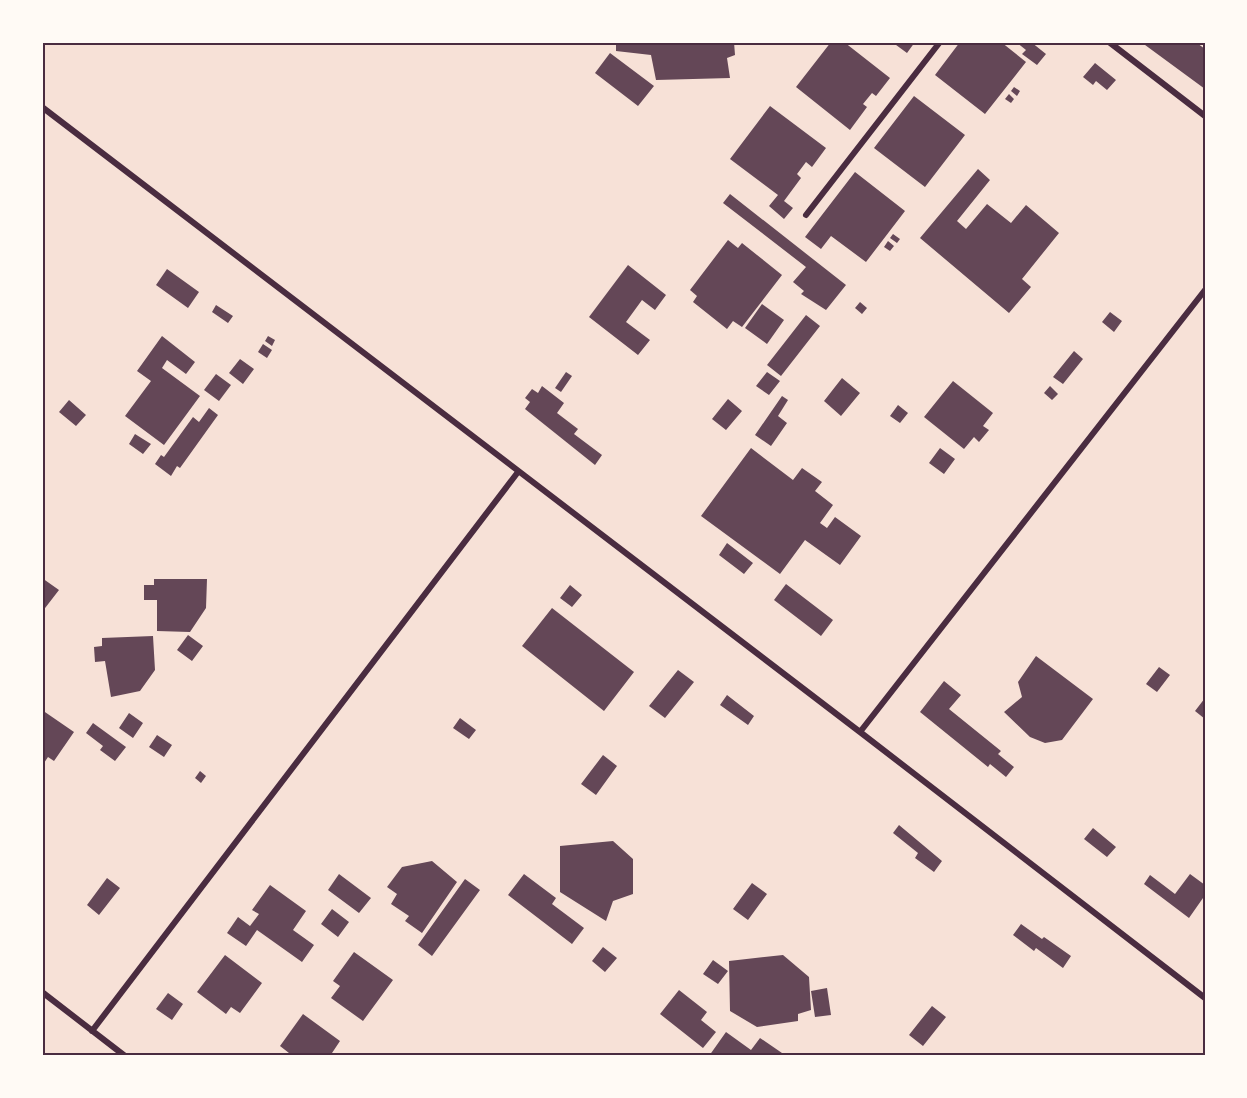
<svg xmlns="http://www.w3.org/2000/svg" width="1247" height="1098" viewBox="0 0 1247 1098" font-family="Signika,sans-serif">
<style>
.building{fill:#644757}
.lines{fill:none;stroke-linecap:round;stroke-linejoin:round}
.minor{stroke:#4a2c40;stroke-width:6}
.neatline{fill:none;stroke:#4a2c40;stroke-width:2}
</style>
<rect width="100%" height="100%" fill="#f7e1d7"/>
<path class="building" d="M 616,42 L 694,42 L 694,45 L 734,42 L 735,55 L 727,58 L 730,78 L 656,80 L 651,55 L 616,51 Z
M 831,42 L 844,42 L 890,78 L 876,96 L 872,93 L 863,104 L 867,107 L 850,130 L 796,87 Z
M 892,42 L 915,42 L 907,53 Z
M 960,42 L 1001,42 L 1026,62 L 985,114 L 935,75 Z
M 1016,42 L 1031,42 L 1046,54 L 1037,65 L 1022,54 L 1026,50 Z
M 1141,42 L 1197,43 L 1205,49 L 1205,89 Z
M 610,53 L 654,86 L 638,106 L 595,73 Z
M 1095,63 L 1116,80 L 1107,90 L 1096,81 L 1093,85 L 1083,77 Z
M 1014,87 L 1020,91 L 1017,96 L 1011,91 Z
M 1009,94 L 1014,99 L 1011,103 L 1005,99 Z
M 914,96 L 965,135 L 925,187 L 874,148 Z
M 770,106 L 826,148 L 812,167 L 806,162 L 797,174 L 801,178 L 784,201 L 793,208 L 784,219 L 769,206 L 778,195 L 730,159 Z
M 978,169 L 990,180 L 957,221 L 966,229 L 987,204 L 1011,223 L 1026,205 L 1059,233 L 1022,279 L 1031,287 L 1009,313 L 920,238 Z
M 855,172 L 905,211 L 866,262 L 831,236 L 821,249 L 805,237 Z
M 730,194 L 846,285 L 826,310 L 801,294 L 804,291 L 793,282 L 806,267 L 723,203 Z
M 893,234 L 900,239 L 897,243 L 890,238 Z
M 728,240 L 738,248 L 742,243 L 782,275 L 742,327 L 733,321 L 727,329 L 693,302 L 697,296 L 690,290 Z
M 888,241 L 894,246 L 890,251 L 884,247 Z
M 628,265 L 666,295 L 655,310 L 642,300 L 626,322 L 650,340 L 638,355 L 589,317 Z
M 167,269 L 199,292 L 188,308 L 156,285 Z
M 860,302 L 867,308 L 862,314 L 855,308 Z
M 762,304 L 784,320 L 767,344 L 745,328 Z
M 216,305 L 233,316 L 228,323 L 212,312 Z
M 1110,312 L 1122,321 L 1114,332 L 1102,322 Z
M 806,315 L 820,326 L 781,376 L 767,365 Z
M 162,336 L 195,362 L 186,374 L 167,360 L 162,368 L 200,396 L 164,445 L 125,416 L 151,381 L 137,371 Z
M 268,336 L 275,340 L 272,346 L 265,341 Z
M 263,344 L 272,350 L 267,358 L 258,352 Z
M 1074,351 L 1083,359 L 1063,384 L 1053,377 Z
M 240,359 L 254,369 L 243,384 L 229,373 Z
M 566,372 L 572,376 L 561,392 L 555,388 Z
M 767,372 L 780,381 L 769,395 L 756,386 Z
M 216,374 L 231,385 L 219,401 L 204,390 Z
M 842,378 L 860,393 L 841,416 L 824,401 Z
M 953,381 L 993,413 L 983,426 L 989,430 L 979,442 L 974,437 L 964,449 L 924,417 Z
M 542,386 L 564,403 L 557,413 L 578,429 L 574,434 L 602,455 L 595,465 L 525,409 L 530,402 L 525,398 L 532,389 L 538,393 Z
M 1050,386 L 1058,394 L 1052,400 L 1044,393 Z
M 782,396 L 788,400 L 778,416 L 787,423 L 771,446 L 755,435 Z
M 728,399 L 742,411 L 726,430 L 712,419 Z
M 69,400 L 86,415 L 76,426 L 59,412 Z
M 898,405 L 908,413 L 900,423 L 890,416 Z
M 209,408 L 218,415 L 180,468 L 177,466 L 171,476 L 155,464 L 161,455 L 164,457 L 193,417 L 199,422 Z
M 135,434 L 151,444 L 143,454 L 129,444 Z
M 751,448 L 793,480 L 802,468 L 822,482 L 815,491 L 833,505 L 820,523 L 827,528 L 835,517 L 861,536 L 840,565 L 805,540 L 780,574 L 701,516 Z
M 940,448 L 955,459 L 944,474 L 929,463 Z
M 727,543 L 753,563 L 744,574 L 719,555 Z
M 42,578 L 59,590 L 42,612 Z
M 154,579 L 207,579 L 206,608 L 190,632 L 157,631 L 157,600 L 144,600 L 144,585 L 154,585 Z
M 786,584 L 833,620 L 821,636 L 774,600 Z
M 570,585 L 582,595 L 572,607 L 560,598 Z
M 552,608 L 634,672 L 604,711 L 522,646 Z
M 188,635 L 203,646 L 192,661 L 177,650 Z
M 153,636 L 155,670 L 140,691 L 111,697 L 105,661 L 95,662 L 94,647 L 102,646 L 102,638 Z
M 1036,656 L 1093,699 L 1062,740 L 1045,743 L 1030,737 L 1004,712 L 1022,697 L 1018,682 Z
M 1159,667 L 1170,675 L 1157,692 L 1146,684 Z
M 678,670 L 694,682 L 665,718 L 649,706 Z
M 944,681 L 961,695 L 949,709 L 1001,751 L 998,754 L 1014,767 L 1006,777 L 990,764 L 988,767 L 920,712 Z
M 727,695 L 754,716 L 748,725 L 720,705 Z
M 1205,698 L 1205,719 L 1195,711 Z
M 42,710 L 74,732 L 54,761 L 48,757 L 42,766 Z
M 129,713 L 143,723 L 133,738 L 119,728 Z
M 460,718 L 476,730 L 469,739 L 453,728 Z
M 93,723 L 126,747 L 115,761 L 100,750 L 103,746 L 86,733 Z
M 157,735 L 172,745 L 164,757 L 149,747 Z
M 603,755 L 617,766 L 596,795 L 581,784 Z
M 200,771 L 206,776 L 201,783 L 195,778 Z
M 899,825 L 942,861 L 934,872 L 915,858 L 918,853 L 893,833 Z
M 1093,828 L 1116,847 L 1107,857 L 1084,839 Z
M 613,841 L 633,859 L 633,894 L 613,901 L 606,921 L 560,892 L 560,846 Z
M 432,861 L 457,882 L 422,933 L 405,921 L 409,916 L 391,904 L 397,894 L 387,887 L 402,867 Z
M 339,874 L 371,898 L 359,913 L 328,890 Z
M 524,874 L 556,898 L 552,904 L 584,928 L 572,944 L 508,895 Z
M 1190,874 L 1205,885 L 1205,900 L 1203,898 L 1189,918 L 1144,884 L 1150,875 L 1175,894 Z
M 107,878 L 120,888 L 99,915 L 87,905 Z
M 465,879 L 480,890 L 432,956 L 418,945 Z
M 752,883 L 767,894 L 748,920 L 733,909 Z
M 270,885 L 306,911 L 293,930 L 314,945 L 302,962 L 257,930 L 246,946 L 227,933 L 238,917 L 250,926 L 259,914 L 252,910 Z
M 332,909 L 349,922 L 338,937 L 321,924 Z
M 1021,924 L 1042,939 L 1044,937 L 1071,956 L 1063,968 L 1036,948 L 1034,951 L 1013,935 Z
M 603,947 L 617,958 L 605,972 L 592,961 Z
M 354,952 L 393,980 L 363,1021 L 331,998 L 340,986 L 333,981 Z
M 225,955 L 262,983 L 240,1013 L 231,1007 L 226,1014 L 197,992 Z
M 783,955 L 809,977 L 811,1010 L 798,1014 L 798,1021 L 757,1027 L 730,1011 L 729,961 Z
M 713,960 L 728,971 L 718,984 L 703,974 Z
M 827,988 L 831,1015 L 815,1017 L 811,991 Z
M 679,990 L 707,1012 L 701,1020 L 716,1032 L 703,1048 L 660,1014 Z
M 168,993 L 183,1004 L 172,1020 L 156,1009 Z
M 932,1006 L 946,1017 L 923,1046 L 909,1035 Z
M 303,1014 L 340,1041 L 330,1056 L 287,1056 L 289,1053 L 280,1046 Z
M 726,1032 L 751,1050 L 760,1038 L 782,1053 L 780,1056 L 709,1056 Z"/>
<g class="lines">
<path class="minor" d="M 1109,42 L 1205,116
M 42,107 L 860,732 L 1205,998
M 806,215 L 940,42
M 860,732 L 1205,290
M 42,992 L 125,1056
M 92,1031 L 518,472"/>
</g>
<rect width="1247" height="1098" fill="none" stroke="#fffaf5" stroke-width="87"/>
<rect x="44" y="44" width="1160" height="1010" class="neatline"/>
</svg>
